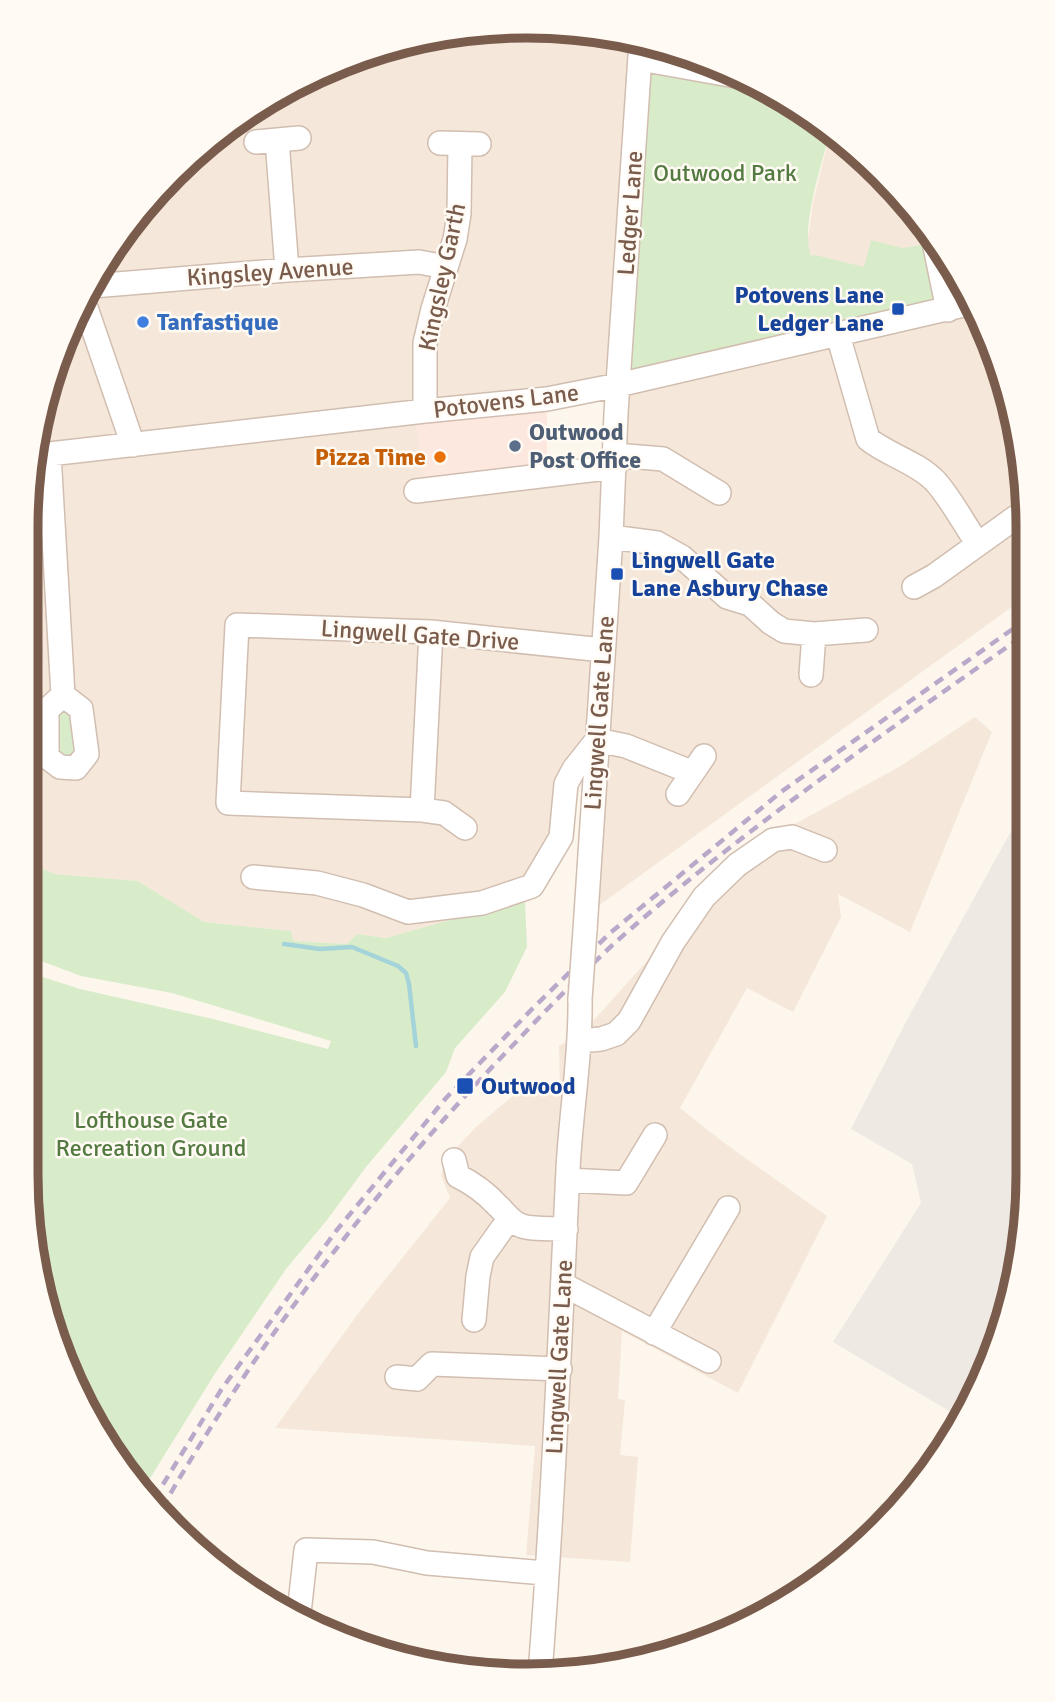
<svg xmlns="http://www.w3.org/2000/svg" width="1055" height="1702" viewBox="0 0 1055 1702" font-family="Signika,sans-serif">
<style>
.residential{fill:#f5e8da;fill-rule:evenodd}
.commercial{fill:#fde8e0}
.industrial{fill:#efe9e4}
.green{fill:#d8ecc9}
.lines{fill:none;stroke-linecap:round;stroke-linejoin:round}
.stream{stroke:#a5d3da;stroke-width:4.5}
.minor-casing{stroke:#d1beb0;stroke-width:26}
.minor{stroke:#fff;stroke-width:23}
.rail{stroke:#b9a8c9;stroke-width:4.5;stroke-dasharray:10 7;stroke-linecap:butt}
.minor-bridge-casing{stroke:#d1beb0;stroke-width:26;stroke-linecap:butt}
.minor-bridge{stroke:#fff;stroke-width:23}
.transit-dot{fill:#1a4fb4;stroke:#fffaf3;stroke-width:2.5}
.shop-dot{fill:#3f7fe0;stroke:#fffaf3;stroke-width:2.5}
.service-dot{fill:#5c6f8a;stroke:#fffaf3;stroke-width:2.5}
.food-dot{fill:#e8710a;stroke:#fffaf3;stroke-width:2.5}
.labels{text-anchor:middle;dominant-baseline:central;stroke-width:5;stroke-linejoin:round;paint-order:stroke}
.park-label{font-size:24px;fill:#537a41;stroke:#fffaf3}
.street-label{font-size:24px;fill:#7a5c4d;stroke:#fffaf3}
.transit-label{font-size:24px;font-weight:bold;fill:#164399;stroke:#fffaf3;text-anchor:start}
.shop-label{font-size:24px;font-weight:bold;fill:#366cbe;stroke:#fffaf3;text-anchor:start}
.service-label{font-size:24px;font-weight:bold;fill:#4e5e75;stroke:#fffaf3;text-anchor:start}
.food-label{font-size:24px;font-weight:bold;fill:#c56008;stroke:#fffaf3;text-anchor:end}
.rim{fill:none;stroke:#7a5c4d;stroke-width:9}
</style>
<rect width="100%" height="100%" fill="#fdf6ec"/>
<path class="residential" d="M 561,27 L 641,41 L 838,335 L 807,246 L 813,202 L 831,129 L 905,197 L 962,277 L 1012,397 L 1028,494 L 1027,596 L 587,914 L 597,741 L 574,769 L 561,837 L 532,886 L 473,915 L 386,938 L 357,934 L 347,944 L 292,941 L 291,931 L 204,922 L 138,881 L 55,874 L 28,863 L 30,462 L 64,336 L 130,222 L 197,150 L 277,93 L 367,53 L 462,30 ZM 618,386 L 615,467 L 427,490 L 415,412 Z
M 975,717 L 992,732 L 910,932 L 838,894 L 841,917 L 793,1012 L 747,988 L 680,1108 L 723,1142 L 827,1216 L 738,1393 L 622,1331 L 618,1399 L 625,1400 L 620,1455 L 638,1457 L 630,1562 L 526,1555 L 535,1446 L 275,1428 L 360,1311 L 450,1198 L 441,1175 L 446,1159 L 476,1127 L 515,1094 L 560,1093 L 559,1046 L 584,1031 L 740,858 L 793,825 L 899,767 Z"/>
<path class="commercial" d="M 547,399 L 547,475 L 426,490 L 414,412 Z"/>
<path class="industrial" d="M 1026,804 L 1025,1240 L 990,1367 L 925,1480 L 912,1492 L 959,1417 L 833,1342 L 921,1203 L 912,1164 L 851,1129 L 908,1018 Z"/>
<path class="green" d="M 641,41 L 658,43 L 750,78 L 831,129 C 823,160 800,227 811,256 L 815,255 L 864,267 L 871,240 L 903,248 L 934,243 L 935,239 L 962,277 L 973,303 L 618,385 Z
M 63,695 L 81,709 L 76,768 L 47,757 Z
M 28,863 L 55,874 L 138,881 L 204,922 L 291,931 L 293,941 L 347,944 L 357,934 L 386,938 L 525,899 L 527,947 L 505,992 L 455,1048 L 446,1072 L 366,1167 L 327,1220 L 286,1269 L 214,1375 L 144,1488 L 111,1453 L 53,1335 L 26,1174 L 27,972 L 80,989 L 213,1019 L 328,1049 L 331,1041 L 172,993 L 81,976 L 28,956 Z"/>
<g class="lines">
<path class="stream" d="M 284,944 L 320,949 L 352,947 L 398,966 L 406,973 L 409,984 L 416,1046"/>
<defs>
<path id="minor" d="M 640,59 L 752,79
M 277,140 L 287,270
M 256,142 L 299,138
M 440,143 L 479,144
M 933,237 L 948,310
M 93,286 L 287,270 L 419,262 L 446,267
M 84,302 L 133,445
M 838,335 L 868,439 C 888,455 916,462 934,480 C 949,495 965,526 978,544
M 425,411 L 425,343 L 433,309 L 455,239 L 459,214 L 460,144
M 49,454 L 63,695 L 81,709 L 87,754 L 76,768 L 60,767 L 47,757 L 47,710 L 63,695
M 615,455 L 663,459 L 719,493
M 32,456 L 425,411 L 547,399 L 618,385 L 972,303
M 416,491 L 615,467
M 611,537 L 657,543 L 682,557 L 727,597 L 750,604 L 771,623 L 784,631 L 814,634 L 866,630
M 914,587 L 934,576 L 1016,517
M 431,632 L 422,810 L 228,803 L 237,625 L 431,632 L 603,650
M 811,675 L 814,634
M 678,794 L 704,756
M 422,810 L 444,813 L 465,828
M 253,877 L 317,883 L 363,895 L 408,912 L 482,903 L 532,886 L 561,837 L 566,784 L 574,769 L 597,740 L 626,746 L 691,772
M 585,930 L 611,537 L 616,413 L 641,41
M 581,1041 L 601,1039 L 616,1034 L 629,1021 L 673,942 L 704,897 L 737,865 L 773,840 L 792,837 L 825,850
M 454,1160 L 458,1176 C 472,1183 486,1193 497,1205 C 506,1213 510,1222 522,1226 C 535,1230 552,1228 566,1229
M 568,1180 L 626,1183 L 655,1135
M 564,1285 L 709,1361
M 474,1320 L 478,1276 L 482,1257 L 509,1219
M 654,1333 L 728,1208
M 397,1377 L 417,1379 L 432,1364 L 560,1369
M 299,1613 L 306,1550 L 373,1552 L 427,1563 L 545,1573
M 540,1674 C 553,1506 560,1337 568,1169 C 571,1111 581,1056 580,999"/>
</defs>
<use href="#minor" class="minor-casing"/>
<use href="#minor" class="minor"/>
<path class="rail" d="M 154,1499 L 221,1390 L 336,1231 L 446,1098 L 534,1007 L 610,933 L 781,792 L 1027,619
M 162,1508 C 260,1338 380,1182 516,1042 C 549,1007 583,972 618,940 C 746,827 888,731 1027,633"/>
<defs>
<path id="minor-bridge" d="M 580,999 L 585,930"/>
</defs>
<use href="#minor-bridge" class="minor-bridge-casing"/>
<use href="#minor-bridge" class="minor-bridge"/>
</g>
<g class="transit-dot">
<rect x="891" y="302" width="14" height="14" rx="3.5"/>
<rect x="610" y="567" width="14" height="14" rx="3.5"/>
<rect x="456" y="1077" width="18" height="18" rx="3.5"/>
</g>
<circle class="shop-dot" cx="143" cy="322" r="7"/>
<circle class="service-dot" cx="515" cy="446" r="7"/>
<circle class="food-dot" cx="440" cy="457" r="7"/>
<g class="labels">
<g class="park-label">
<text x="725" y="173">Outwood Park</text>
<text x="151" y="1120">Lofthouse Gate<tspan x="151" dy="28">Recreation Ground</tspan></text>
</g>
<g class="street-label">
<text transform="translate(630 213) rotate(-86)">Ledger Lane</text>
<text transform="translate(270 272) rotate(-4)">Kingsley Avenue</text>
<text transform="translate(442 277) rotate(-78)">Kingsley Garth</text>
<text transform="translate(506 401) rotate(-7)">Potovens Lane</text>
<text transform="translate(420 635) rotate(4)">Lingwell Gate Drive</text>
<text transform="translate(599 713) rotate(-86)">Lingwell Gate Lane</text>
<text transform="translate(559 1357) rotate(-87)">Lingwell Gate Lane</text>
</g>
<g class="transit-label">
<text x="884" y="295" text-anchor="end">Potovens Lane<tspan x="884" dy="28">Ledger Lane</tspan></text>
<text x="631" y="560">Lingwell Gate<tspan x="631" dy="28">Lane Asbury Chase</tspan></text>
<text x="481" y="1086">Outwood</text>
</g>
<g class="shop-label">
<text x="157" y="322">Tanfastique</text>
</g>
<g class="service-label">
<text x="529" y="432">Outwood<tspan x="529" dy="28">Post Office</tspan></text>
</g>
<g class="food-label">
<text x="426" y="457">Pizza Time</text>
</g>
</g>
<path d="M0 0H1055V1702H0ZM527 38H527A489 489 0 0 1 1016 527V1175A489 489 0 0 1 527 1664H527A489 489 0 0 1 38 1175V527A489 489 0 0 1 527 38Z" fill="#fffaf3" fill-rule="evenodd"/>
<path class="rim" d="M527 38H527A489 489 0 0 1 1016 527V1175A489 489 0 0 1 527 1664H527A489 489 0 0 1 38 1175V527A489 489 0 0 1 527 38Z"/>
</svg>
